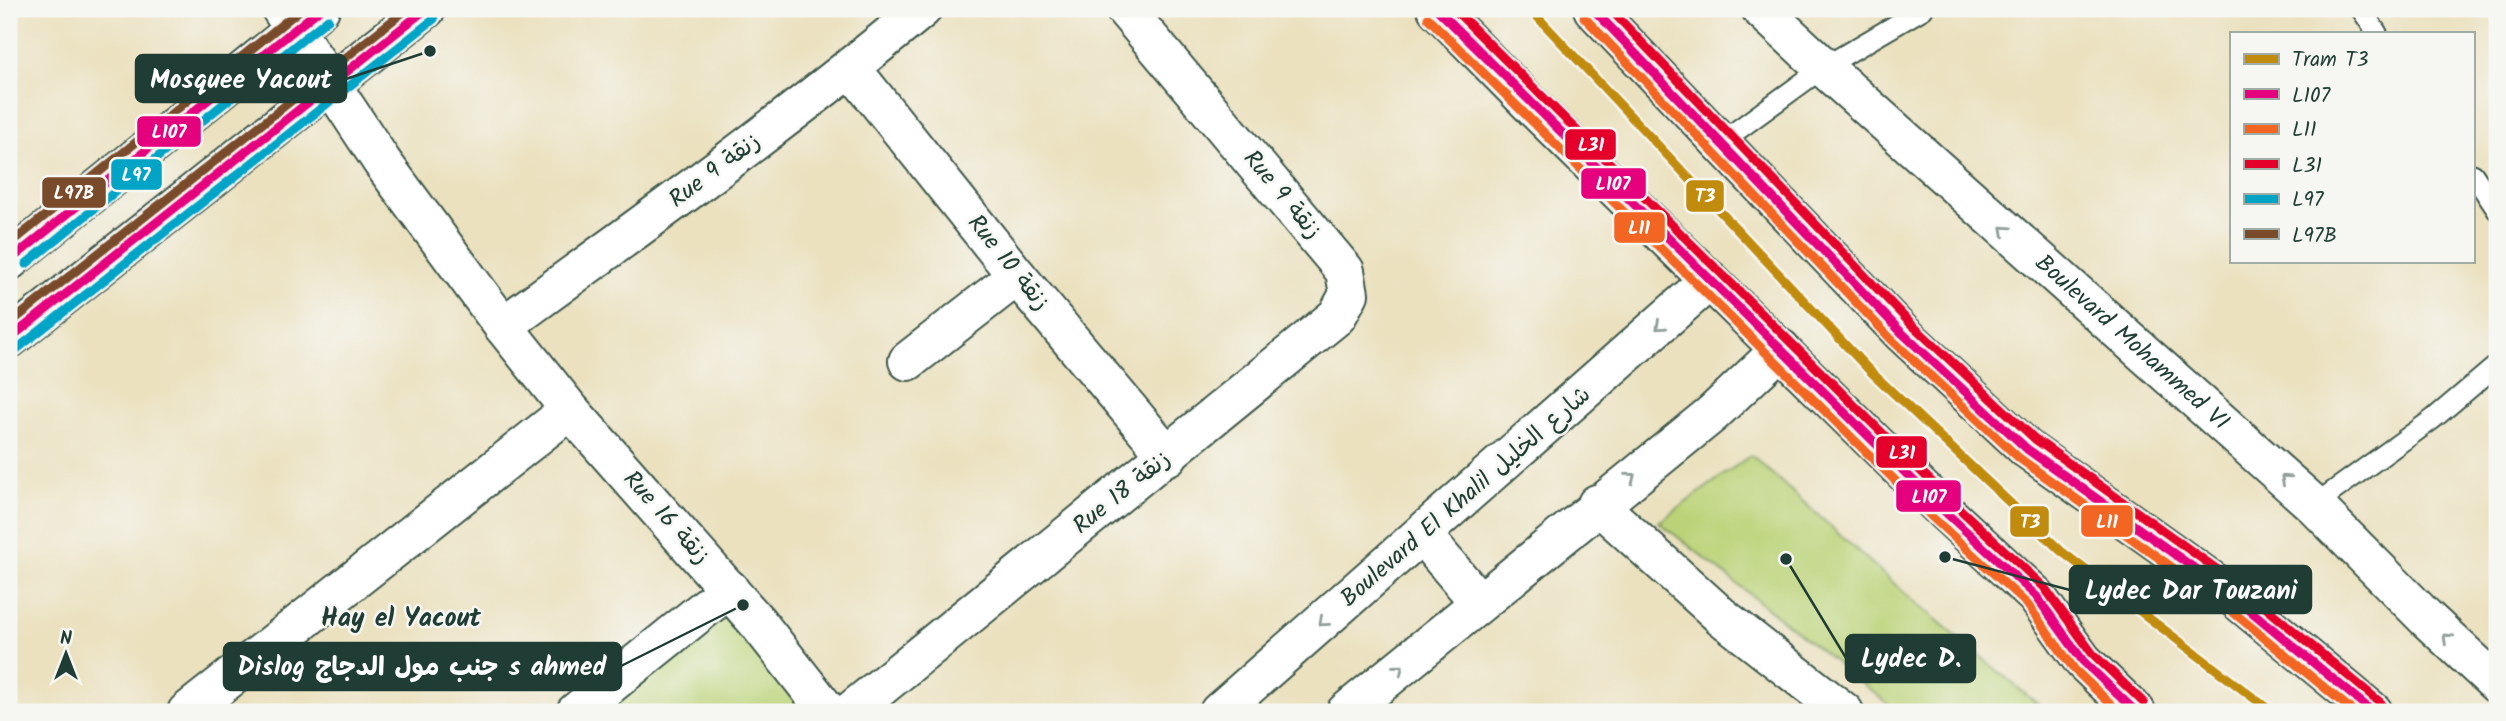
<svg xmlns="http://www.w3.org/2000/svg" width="2506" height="721" viewBox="0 0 2506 721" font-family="Kalam,'Playpen Sans Arabic',sans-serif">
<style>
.green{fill:#bbd378;stroke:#6d8856;stroke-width:2}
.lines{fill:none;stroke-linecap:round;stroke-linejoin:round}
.service-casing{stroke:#3e5649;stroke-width:23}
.minor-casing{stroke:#3e5649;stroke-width:42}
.tertiary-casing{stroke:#3e5649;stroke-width:42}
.primary-casing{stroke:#3e5649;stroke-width:42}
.service{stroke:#fff;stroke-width:19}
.minor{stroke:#fff;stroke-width:38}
.tertiary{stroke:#fff;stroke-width:38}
.primary{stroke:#fff;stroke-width:38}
.bus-1-casing{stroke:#f6f6f2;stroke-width:14}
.bus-2-casing{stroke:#f6f6f2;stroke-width:14}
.bus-3-casing{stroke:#f6f6f2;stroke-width:14}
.bus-4-casing{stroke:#f6f6f2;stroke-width:14}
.bus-5-casing{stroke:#f6f6f2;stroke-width:14}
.bus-1{stroke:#e5007d;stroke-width:9}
.bus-2{stroke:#f26522;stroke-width:9}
.bus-3{stroke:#e4002b;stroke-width:9}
.bus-4{stroke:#02a4c6;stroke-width:9}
.bus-5{stroke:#7a4b2a;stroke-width:9}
.tram-1-casing{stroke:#f6f6f2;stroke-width:14}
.tram-1{stroke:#c18c0d;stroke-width:9}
.oneway{stroke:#8f9e9a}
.labels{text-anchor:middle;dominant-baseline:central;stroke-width:5;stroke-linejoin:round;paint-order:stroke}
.street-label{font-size:24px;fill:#1f3d34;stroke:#f6f6f2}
.neighbourhood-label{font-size:26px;font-weight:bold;fill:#1f3d34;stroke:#f6f6f2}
.leader{fill:none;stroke:#1f3d34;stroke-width:2.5}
.callout-dot{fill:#1f3d34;stroke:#f6f6f2;stroke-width:2.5}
.callout{fill:#1f3d34;stroke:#1f3d34;stroke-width:2.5}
.callout-label{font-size:26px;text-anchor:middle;font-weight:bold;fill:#fff}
.line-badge{stroke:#f6f6f2;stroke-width:2.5}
.badge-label{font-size:19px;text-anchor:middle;font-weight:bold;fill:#fff}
</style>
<rect width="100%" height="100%" fill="#f6f6f2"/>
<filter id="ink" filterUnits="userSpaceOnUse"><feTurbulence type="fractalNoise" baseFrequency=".0143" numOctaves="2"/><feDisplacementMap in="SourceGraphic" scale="14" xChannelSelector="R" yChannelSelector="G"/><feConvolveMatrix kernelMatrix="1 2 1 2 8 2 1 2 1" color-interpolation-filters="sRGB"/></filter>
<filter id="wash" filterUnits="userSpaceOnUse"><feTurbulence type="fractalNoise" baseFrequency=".00686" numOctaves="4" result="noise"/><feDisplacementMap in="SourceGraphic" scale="28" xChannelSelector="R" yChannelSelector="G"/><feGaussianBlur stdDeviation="1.57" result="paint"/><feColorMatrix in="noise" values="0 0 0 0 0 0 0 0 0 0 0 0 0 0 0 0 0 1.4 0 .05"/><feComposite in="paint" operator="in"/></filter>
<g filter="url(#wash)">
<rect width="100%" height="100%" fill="#ebe1bf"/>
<path class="green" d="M 1751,455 L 1908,596 L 2047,712 L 1898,712 L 1659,522 Z
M 733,596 L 819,712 L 588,712 Z"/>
</g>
<g filter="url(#ink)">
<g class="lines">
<defs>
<path id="service" d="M 2361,9 L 2377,33
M 1720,143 L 1824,67 L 1923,9
M 2473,174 L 2497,210
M 2314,505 L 2433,419 L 2497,365"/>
<g id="minor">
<path d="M 281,9 L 382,162 L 503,326 L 570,410 L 758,623 L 828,712"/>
<path id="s1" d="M 1761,9 L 1832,75 L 2314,505 L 2426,618 L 2497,684"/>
<path d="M 851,68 L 1017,276 L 1168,456"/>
<path d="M 503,326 C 645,223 787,121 922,9"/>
<path d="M 908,361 L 1017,276"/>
<path d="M 1597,504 L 1721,616 L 1844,712"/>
<path d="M 187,712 L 570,410"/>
<path d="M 576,712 L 729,589"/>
<path d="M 850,712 L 1337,316 L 1349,294 L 1345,271 L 1125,9"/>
</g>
<path id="tertiary" d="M 9,261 L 320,9
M 9,339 L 426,9
M 1423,536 L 1480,603
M 1219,712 L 1710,280
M 1346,712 L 1712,414 L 1781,349"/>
<path id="primary" d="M 1437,9 L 1536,110 L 1942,509 L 2036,596 L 2083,661 L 2136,712
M 1593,9 L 1901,332 L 2027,449 L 2229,593 L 2373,712"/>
</defs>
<use href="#service" class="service-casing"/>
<use href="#minor" class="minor-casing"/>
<use href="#tertiary" class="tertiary-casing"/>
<use href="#primary" class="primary-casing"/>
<use href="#service" class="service"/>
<use href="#minor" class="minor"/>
<use href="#tertiary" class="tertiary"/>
<use href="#primary" class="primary"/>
<defs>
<path id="bus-1" d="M 1437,9 L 1942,509 L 2036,596 L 2083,661 L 2136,712
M 1593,9 L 1901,332 L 2027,449 L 2229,593 L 2373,712
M 18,254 L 320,9
M 9,339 L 426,9"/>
<path id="bus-2" d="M 1584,17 L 1892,340 L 2019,458 L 2222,603 L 2354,712
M 1428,18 L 1933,518 L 2027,604 L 2074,669 L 2119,712"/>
<path id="bus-3" d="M 1454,9 L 1950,500 L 2044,587 L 2092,653 L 2144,703
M 1610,9 L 1910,323 L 2035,439 L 2236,583 L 2381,703"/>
<path id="bus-4" d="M 26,264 L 328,19
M 17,349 L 434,19"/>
<path id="bus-5" d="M 10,244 L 301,9
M 9,324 L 407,9"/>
</defs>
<use href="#bus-1" class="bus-1-casing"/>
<use href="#bus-2" class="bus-2-casing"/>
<use href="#bus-3" class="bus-3-casing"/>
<use href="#bus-4" class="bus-4-casing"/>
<use href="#bus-5" class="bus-5-casing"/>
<use href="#bus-1" class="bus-1"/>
<use href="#bus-2" class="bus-2"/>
<use href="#bus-3" class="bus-3"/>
<use href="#bus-4" class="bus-4"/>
<use href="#bus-5" class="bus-5"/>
<defs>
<path id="tram-1" d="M 1530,9 L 1869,370 L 2061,551 L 2272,712"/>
</defs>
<use href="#tram-1" class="tram-1-casing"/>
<use href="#tram-1" class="tram-1"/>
</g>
<defs><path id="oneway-chevron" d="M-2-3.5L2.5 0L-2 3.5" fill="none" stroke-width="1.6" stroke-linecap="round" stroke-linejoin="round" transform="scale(1.75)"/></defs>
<g class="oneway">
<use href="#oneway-chevron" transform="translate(2005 230) rotate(-138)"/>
<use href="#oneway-chevron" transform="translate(1660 326) rotate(138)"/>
<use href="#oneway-chevron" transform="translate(1631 477) rotate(-38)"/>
<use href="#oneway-chevron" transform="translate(2285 479) rotate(-138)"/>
<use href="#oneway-chevron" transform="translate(1323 622) rotate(139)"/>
<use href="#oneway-chevron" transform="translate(2447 638) rotate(-137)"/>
<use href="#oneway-chevron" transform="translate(1399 669) rotate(-39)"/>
</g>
</g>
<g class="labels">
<g class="street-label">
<text transform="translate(715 171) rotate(-37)">Rue 9 زنقة</text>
<text transform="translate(1282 195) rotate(50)">Rue 9 زنقة</text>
<text transform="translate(1008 263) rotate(51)">Rue 10 زنقة</text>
<text stroke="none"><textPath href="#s1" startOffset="499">Boulevard Mohammed VI</textPath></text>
<text transform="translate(1122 493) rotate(-39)">Rue 18 زنقة</text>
<text transform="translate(1466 497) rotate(-41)">Boulevard El Khalil شارع الخليل</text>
<text transform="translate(666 518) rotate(48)">Rue 16 زنقة</text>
</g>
<g class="neighbourhood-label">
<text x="401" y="619">Hay el Yacout</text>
</g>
</g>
<path class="leader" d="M430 51L346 79M1945 557L2070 590M1786 559L1846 658M743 605L621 666"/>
<g class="callout-dot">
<circle cx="430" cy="51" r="7"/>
<circle cx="1945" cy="557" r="7"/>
<circle cx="1786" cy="559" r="7"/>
<circle cx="743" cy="605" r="7"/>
</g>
<g class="callout">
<rect x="136" y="55" width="210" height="47" rx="7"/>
<rect x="2070" y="566" width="241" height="47" rx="7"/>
<rect x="1846" y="635" width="129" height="47" rx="7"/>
<rect x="224" y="643" width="397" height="47" rx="7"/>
</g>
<g class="callout-label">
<text x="241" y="88">Mosquee Yacout</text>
<text x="2191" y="599">Lydec Dar Touzani</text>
<text x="1911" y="667">Lydec D.</text>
<text x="422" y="675">Dislog جنب مول الدجاج s ahmed</text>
</g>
<g class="line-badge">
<rect x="136" y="115" width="66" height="33" rx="7" fill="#e5007d"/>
<rect x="1564" y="128" width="53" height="33" rx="7" fill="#e4002b"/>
<rect x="110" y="158" width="53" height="33" rx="7" fill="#02a4c6"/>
<rect x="1580" y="167" width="67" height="33" rx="7" fill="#e5007d"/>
<rect x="41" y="176" width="66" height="33" rx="7" fill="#7a4b2a"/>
<rect x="1685" y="179" width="40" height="34" rx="7" fill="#c18c0d"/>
<rect x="1613" y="211" width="53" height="33" rx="7" fill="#f26522"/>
<rect x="1875" y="435" width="53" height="34" rx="7" fill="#e4002b"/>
<rect x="1895" y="479" width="67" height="34" rx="7" fill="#e5007d"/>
<rect x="2080" y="504" width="54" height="34" rx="7" fill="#f26522"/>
<rect x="2009" y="505" width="41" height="33" rx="7" fill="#c18c0d"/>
</g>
<g class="badge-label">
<text x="169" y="138">L107</text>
<text x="1591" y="151">L31</text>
<text x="136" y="181">L97</text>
<text x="1613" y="190">L107</text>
<text x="74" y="199">L97B</text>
<text x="1705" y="202">T3</text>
<text x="1639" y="234">L11</text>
<text x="1902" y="459">L31</text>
<text x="1929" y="503">L107</text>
<text x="2107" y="528">L11</text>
<text x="2030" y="528">T3</text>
</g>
<rect width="2506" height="721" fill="none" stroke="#f6f6f2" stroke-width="35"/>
<rect x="2230" y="32" width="245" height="231" fill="#f6f6f2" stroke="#a0aca6" stroke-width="2"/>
<rect x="2244" y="54" width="35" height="10" fill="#c18c0d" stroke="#a0aca6" stroke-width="2"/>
<text x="2292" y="66" font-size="21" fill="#1f3d34">Tram T3</text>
<rect x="2244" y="89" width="35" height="10" fill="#e5007d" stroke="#a0aca6" stroke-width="2"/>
<text x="2292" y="102" font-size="21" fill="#1f3d34">L107</text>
<rect x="2244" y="124" width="35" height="10" fill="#f26522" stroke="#a0aca6" stroke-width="2"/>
<text x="2292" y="136" font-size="21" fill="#1f3d34">L11</text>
<rect x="2244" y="159" width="35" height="10" fill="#e4002b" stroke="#a0aca6" stroke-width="2"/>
<text x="2292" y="172" font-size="21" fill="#1f3d34">L31</text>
<rect x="2244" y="194" width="35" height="10" fill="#02a4c6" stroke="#a0aca6" stroke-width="2"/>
<text x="2292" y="206" font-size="21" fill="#1f3d34">L97</text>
<rect x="2244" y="229" width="35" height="10" fill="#7a4b2a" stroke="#a0aca6" stroke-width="2"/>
<text x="2292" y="242" font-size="21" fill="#1f3d34">L97B</text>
<g transform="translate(66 654)" stroke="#f6f6f2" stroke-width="5" paint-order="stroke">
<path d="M0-5L12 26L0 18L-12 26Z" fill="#1f3d34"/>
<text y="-10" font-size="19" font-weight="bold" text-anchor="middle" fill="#1f3d34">N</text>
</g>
</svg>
